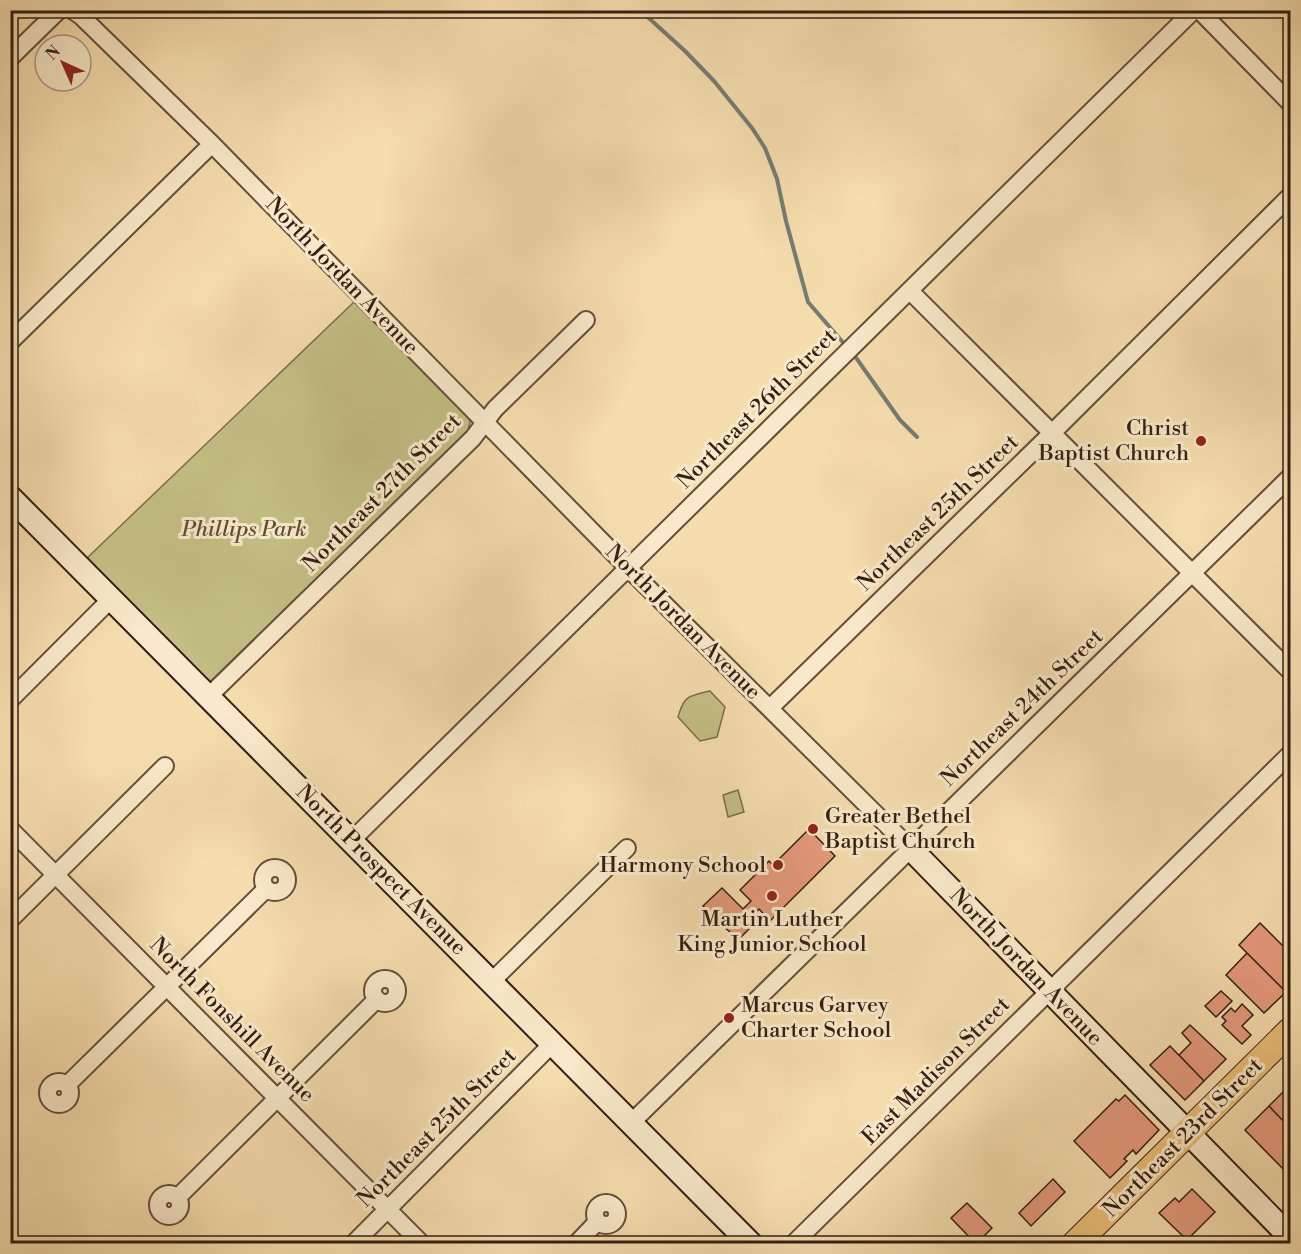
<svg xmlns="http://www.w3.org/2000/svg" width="1301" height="1254" viewBox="0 0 1301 1254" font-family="'Libre Bodoni',serif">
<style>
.green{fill:#c3bf85;stroke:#7b6f4c;stroke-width:1.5}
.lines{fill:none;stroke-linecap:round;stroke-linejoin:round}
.stream{stroke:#747c74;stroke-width:4}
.building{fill:#e59a7c;stroke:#331f13;stroke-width:1.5}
.street-casing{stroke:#644e3a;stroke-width:20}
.secondary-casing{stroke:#331f13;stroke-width:26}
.primary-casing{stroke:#331f13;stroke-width:28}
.street{stroke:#f9e9ca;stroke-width:16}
.secondary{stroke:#f9e9ca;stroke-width:22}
.primary{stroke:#ebbe77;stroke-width:26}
.poi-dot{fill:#8f2418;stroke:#f9e9ca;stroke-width:2}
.labels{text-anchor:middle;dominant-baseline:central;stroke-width:6;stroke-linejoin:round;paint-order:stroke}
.street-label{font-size:22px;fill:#331f13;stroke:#f9e9ca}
.poi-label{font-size:22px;fill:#331f13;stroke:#f9e9ca;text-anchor:end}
.park-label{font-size:22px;font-style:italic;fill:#5e4f35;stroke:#f9e9ca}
</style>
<rect width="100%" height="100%" fill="#f6ddae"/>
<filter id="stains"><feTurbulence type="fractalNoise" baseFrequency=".00333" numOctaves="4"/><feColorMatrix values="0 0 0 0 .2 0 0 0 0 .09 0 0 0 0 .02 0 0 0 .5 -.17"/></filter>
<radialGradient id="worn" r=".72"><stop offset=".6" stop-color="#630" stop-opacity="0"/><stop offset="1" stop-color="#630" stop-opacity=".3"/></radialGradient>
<path class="green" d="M 355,301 L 467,413 L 470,422 L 468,431 L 209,683 L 85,560 Z
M 710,691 L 725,707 L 717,737 L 700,741 L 678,717 C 684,695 689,696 710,691 Z
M 738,790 L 744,812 L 728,817 L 723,795 Z"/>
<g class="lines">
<path class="stream" d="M 640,10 L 685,51 L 714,81 L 752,128 L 765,148 L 777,179 L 786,221 L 808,302 L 847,347
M 852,352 L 900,420 L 917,437"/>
</g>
<path class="building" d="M 809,829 L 835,856 L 770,921 L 759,909 L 750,918 L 755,923 L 738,940 L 703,906 L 722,888 L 743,909 L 751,901 L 740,890 L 769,861 L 773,865 Z
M 1260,923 L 1290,953 L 1290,987 L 1286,992 L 1239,945 Z
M 1247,953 L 1286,992 L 1264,1013 L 1226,975 Z
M 1221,991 L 1232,1001 L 1216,1017 L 1205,1006 Z
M 1242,1004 L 1253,1015 L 1242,1026 L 1251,1035 L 1242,1044 L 1222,1025 L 1226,1021 L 1222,1017 L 1231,1008 L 1235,1012 Z
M 1190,1025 L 1226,1059 L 1204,1081 L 1179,1055 L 1191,1043 L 1182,1033 Z
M 1170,1046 L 1204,1081 L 1185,1100 L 1150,1065 Z
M 1290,1085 L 1290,1128 L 1269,1106 Z
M 1125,1095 L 1159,1130 L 1136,1154 L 1133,1150 L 1124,1159 L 1127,1161 L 1110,1178 L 1074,1141 L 1116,1099 L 1119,1101 Z
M 1269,1106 L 1290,1128 L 1290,1176 L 1245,1130 Z
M 1053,1179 L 1065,1192 L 1031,1226 L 1019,1213 Z
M 1192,1189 L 1215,1212 L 1187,1240 L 1159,1213 L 1175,1198 L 1179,1202 Z
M 967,1203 L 992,1228 L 976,1244 L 951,1218 Z"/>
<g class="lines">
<defs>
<path id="street" d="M 72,10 L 81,16 L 212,144 L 628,568 L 910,848
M 1199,10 L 1290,103
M 10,58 L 59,10
M 910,291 L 1290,671
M 10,342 L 212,144
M 209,696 L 473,438 L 495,409 L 586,320
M 10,700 L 111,599
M 770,708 L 1053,432 L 1290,196
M 10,829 L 422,1244
M 352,840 L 1194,10
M263 880a12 12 0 1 1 24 0a12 12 0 1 1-24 0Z
M 10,920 L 165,766
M373 991a12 12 0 1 1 24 0a12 12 0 1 1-24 0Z
M 491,982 L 627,848
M48 1093a11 11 0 1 1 22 0a11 11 0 1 1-22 0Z
M 67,1085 L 266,889
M 631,1123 L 1290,477
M158 1205a11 11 0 1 1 22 0a11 11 0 1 1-22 0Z
M 178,1197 L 377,999
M595 1214a11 11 0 1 1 22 0a11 11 0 1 1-22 0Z
M 353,1244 L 552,1044
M 576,1244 L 597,1222
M 793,1244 L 1290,754"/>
<path id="secondary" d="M 10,497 L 751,1244
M 910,848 L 1290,1237"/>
<path id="primary" d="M 1075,1244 L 1290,1031"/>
</defs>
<use href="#street" class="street-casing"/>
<use href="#secondary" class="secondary-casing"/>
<use href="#primary" class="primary-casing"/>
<use href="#street" class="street"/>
<use href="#secondary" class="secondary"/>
<use href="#primary" class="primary"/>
</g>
<g class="poi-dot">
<circle cx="1201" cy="441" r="6"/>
<circle cx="813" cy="829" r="6"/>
<circle cx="778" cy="865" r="6"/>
<circle cx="772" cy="896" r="6"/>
<circle cx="729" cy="1018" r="6"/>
</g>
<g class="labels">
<g class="street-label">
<text transform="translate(342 276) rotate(46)">North Jordan Avenue</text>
<text transform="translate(757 409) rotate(-45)">Northeast 26th Street</text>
<text transform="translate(382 493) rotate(-45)">Northeast 27th Street</text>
<text transform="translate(938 513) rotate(-44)">Northeast 25th Street</text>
<text transform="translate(683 622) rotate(45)">North Jordan Avenue</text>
<text transform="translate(1022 708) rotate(-44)">Northeast 24th Street</text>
<text transform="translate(381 870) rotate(45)">North Prospect Avenue</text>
<text transform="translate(1026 967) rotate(46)">North Jordan Avenue</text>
<text transform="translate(232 1020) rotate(45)">North Fonshill Avenue</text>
<text transform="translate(936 1071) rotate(-45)">East Madison Street</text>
<text transform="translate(437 1128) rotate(-45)">Northeast 25th Street</text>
<text transform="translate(1183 1138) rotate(-45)">Northeast 23rd Street</text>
</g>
<g class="poi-label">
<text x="1189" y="428">Christ<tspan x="1189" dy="25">Baptist Church</tspan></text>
<text x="825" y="816" text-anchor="start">Greater Bethel<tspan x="825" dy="25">Baptist Church</tspan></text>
<text x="766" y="865">Harmony School</text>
<text x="772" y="919" text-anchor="middle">Martin Luther<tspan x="772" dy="25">King Junior School</tspan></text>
<text x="741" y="1005" text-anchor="start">Marcus Garvey<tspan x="741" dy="25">Charter School</tspan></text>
</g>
<g class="park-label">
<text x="244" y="529">Phillips Park</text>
</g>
</g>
<rect width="1301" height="1254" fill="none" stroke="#f6ddae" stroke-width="36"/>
<rect x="12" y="12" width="1277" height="1230" fill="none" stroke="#331f13" stroke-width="3"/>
<rect x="18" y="18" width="1265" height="1218" fill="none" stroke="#331f13" stroke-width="1.5"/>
<g transform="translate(63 63) rotate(315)"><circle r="28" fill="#f9e9ca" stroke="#aa9881" stroke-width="1.5"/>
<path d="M0-4.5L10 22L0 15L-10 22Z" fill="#8f2418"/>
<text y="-9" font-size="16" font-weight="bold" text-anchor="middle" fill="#331f13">N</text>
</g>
<rect width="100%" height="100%" filter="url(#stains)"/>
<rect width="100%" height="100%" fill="url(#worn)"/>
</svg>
